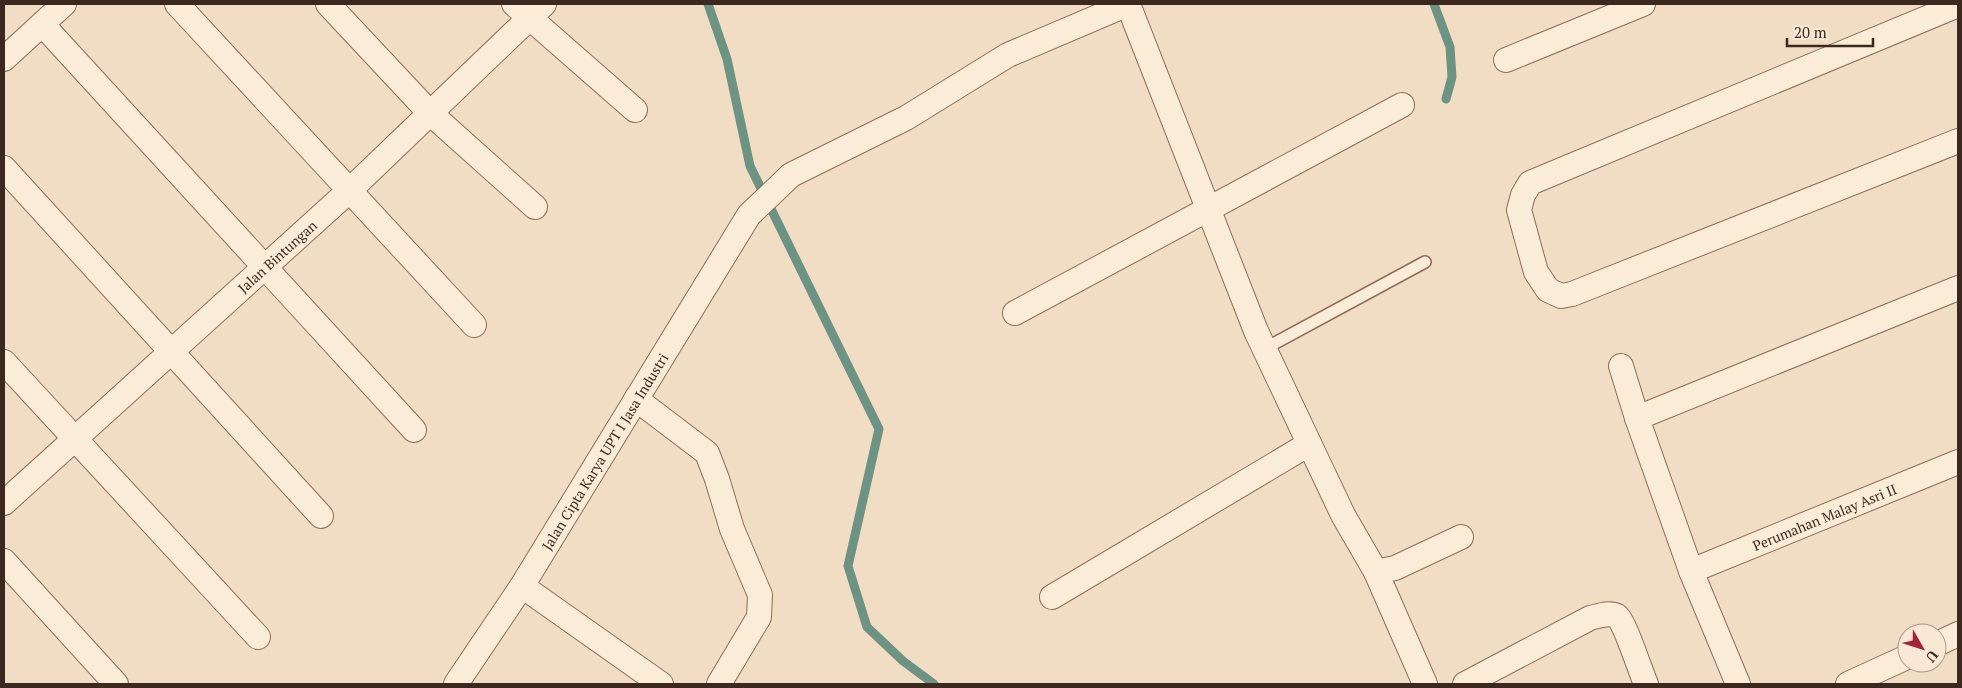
<svg xmlns="http://www.w3.org/2000/svg" width="1962" height="688" viewBox="0 0 1962 688" font-family="'PT Serif',serif">
<style>
.lines{fill:none;stroke-linecap:round;stroke-linejoin:round}
.stream{stroke:#6c9384;stroke-width:9}
.service-casing{stroke:#8d6d59;stroke-width:14}
.minor-casing{stroke:#8d6d59;stroke-width:26}
.service{stroke:#fbecd8;stroke-width:11}
.minor{stroke:#fbecd8;stroke-width:24}
.labels{text-anchor:middle;dominant-baseline:central;stroke-width:4;stroke-linejoin:round;paint-order:stroke}
.street-label{font-size:14px;fill:#3c281e;stroke:#f8e8d4}
</style>
<rect width="100%" height="100%" fill="#f1ddc4"/>
<g class="lines">
<path class="stream" d="M 708,4 L 727,59 L 750,166 L 879,429 L 848,566 L 867,627 L 903,661 L 934,684
M 1434,4 L 1450,47 L 1452,77 L 1446,99"/>
<defs>
<path id="service" d="M 1264,349 L 1425,262"/>
<g id="minor">
<path d="M 177,4 L 474,325"/>
<path d="M 328,4 L 430,113 L 535,207"/>
<path d="M 514,4 L 635,110"/>
<path d="M 1128,4 L 1256,331 L 1343,515 L 1376,572 L 1395,568 L 1461,537"/>
<path d="M 1958,5 L 1530,183 L 1523,195 L 1519,210 L 1536,272 L 1548,290 L 1561,296 L 1572,294 L 1958,141"/>
<path d="M 42,24 L 414,430"/>
<path d="M 4,59 L 64,4"/>
<path d="M 1506,60 L 1643,4"/>
<path d="M 4,168 L 321,516"/>
<path d="M 1015,313 L 1402,105"/>
<path d="M 4,362 L 258,637"/>
<path d="M 1621,366 L 1637,418 L 1691,571 L 1738,684"/>
<path d="M 636,399 L 707,453 L 717,479 L 732,529 L 760,595 L 759,617 L 719,684"/>
<path d="M 1637,418 L 1958,288"/>
<path id="s1" d="M 4,503 L 350,190 L 544,4"/>
<path d="M 4,561 L 116,684"/>
<path id="s2" d="M 1691,571 L 1958,462"/>
<path d="M 1376,572 L 1425,684"/>
<path d="M 522,586 L 661,684"/>
<path d="M 1052,597 L 1309,444"/>
<path d="M 1937,644 L 1958,634"/>
<path id="s3" d="M 456,684 L 522,586 L 749,215 L 791,175 L 906,118 L 1008,55 L 1128,4"/>
<path d="M 1465,684 L 1590,618 C 1599,616 1609,612 1617,616 C 1624,620 1641,673 1646,684"/>
<path d="M 1848,684 L 1907,657"/>
</g>
</defs>
<use href="#service" class="service-casing"/>
<use href="#minor" class="minor-casing"/>
<use href="#service" class="service"/>
<use href="#minor" class="minor"/>
</g>
<g class="labels">
<g class="street-label">
<text stroke="none"><textPath href="#s1" startOffset="368">Jalan Bintungan</textPath></text>
<text stroke="none"><textPath href="#s3" startOffset="276">Jalan Cipta Karya UPT I Jasa Industri</textPath></text>
<text stroke="none"><textPath href="#s2" startOffset="144">Perumahan Malay Asri II</textPath></text>
</g>
</g>
<rect width="1962" height="688" fill="none" stroke="#3c281e" stroke-width="10"/>
<g transform="translate(1922 648) rotate(129)"><circle r="24" fill="#f8e8d4" stroke="#ad9b8b"/>
<path d="M0-4L9 19L0 12L-9 19Z" fill="#a12437"/>
<text y="-8" font-size="14" font-weight="bold" text-anchor="middle" fill="#3c281e">U</text>
</g>
<path d="M1787 38v8h86v-8" fill="none" stroke="#3c281e" stroke-width="2.5"/>
<text x="1794" y="38" font-size="15" fill="#3c281e" stroke="#f8e8d4" stroke-width="4" paint-order="stroke">20 m</text>
</svg>
